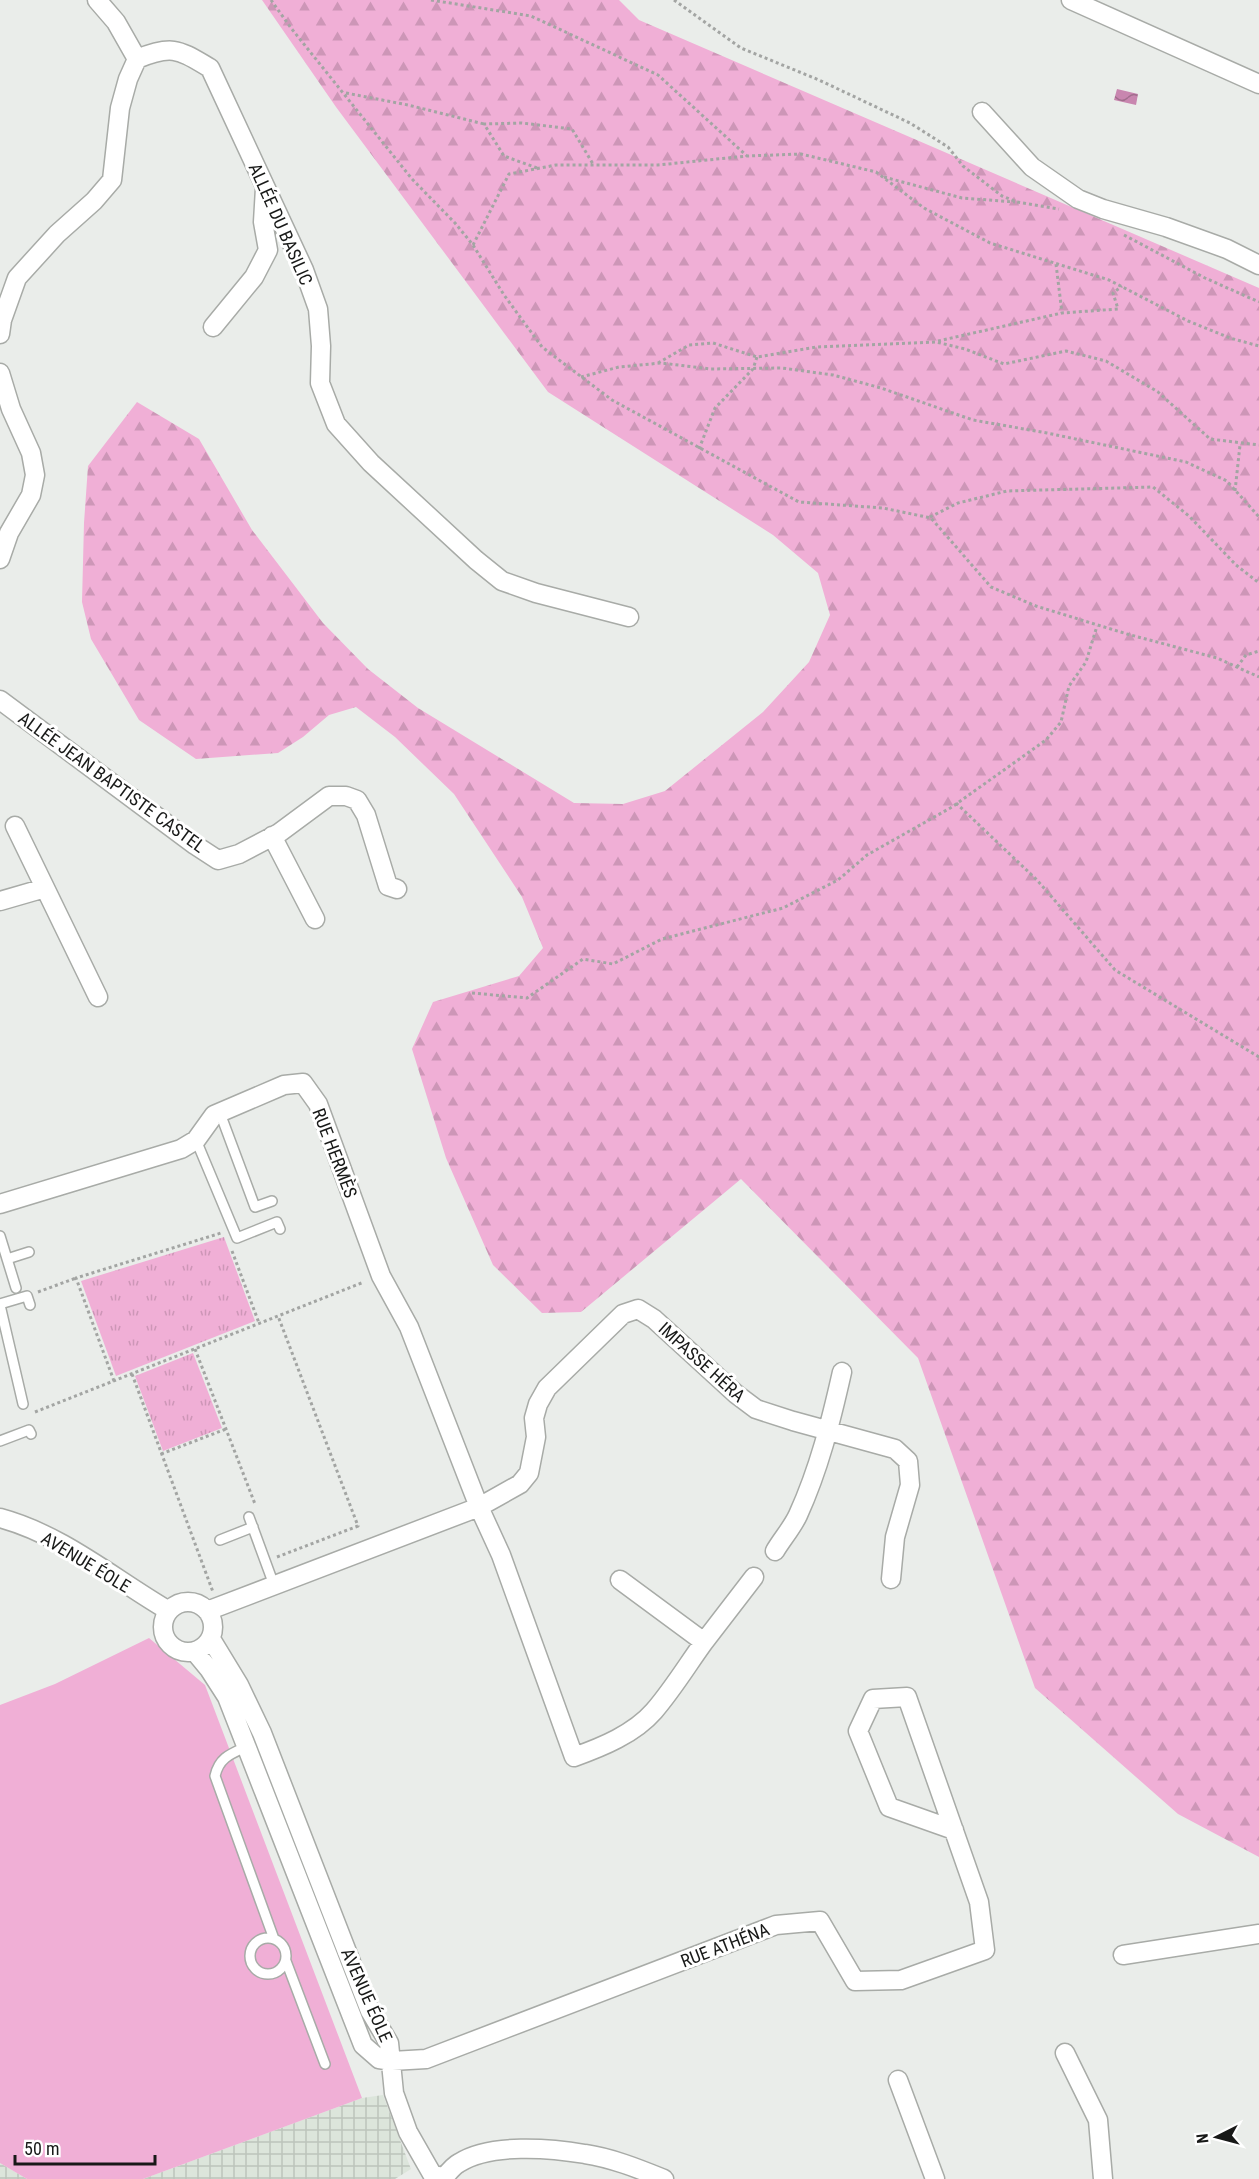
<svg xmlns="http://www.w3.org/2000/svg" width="1259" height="2179" viewBox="0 0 1259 2179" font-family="'Roboto Condensed',sans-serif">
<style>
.industrial{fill:url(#industrial-grid)}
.grass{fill:url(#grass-tufts)}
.forest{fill:url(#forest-firs)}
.pitch{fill:#f0afd6}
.water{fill:url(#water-waves)}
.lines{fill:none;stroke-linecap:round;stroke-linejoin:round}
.lane-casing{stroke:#a8aba7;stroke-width:12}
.street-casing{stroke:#a8aba7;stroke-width:21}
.path{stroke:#a3a5a3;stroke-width:3;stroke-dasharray:3 3;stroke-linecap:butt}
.lane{stroke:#fff;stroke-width:9}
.street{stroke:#fff;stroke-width:18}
.labels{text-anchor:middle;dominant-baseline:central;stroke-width:6;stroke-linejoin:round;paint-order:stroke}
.street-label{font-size:18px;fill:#181918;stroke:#fff}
</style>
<defs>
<pattern id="industrial-grid" width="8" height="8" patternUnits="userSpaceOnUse" patternTransform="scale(1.5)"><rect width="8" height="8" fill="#dce5db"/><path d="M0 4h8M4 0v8" fill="none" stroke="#bcc4bb"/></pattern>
<pattern id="grass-tufts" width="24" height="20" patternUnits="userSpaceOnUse" patternTransform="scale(1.5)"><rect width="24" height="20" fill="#f0afd6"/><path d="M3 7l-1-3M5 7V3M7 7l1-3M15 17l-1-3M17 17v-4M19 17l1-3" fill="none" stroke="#cd96b7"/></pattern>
<pattern id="forest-firs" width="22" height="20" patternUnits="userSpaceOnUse" patternTransform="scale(1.5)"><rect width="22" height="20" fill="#f0afd6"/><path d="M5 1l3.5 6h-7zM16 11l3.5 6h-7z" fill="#cd96b7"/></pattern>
<pattern id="water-waves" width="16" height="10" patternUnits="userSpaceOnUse" patternTransform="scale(1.5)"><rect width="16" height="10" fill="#c886af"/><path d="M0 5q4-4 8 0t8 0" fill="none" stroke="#a16d8d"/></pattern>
</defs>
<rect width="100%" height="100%" fill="#eaedea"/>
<path class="industrial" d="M 383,2095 L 411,2169 L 395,2179 L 143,2179 L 362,2098 Z
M 0,2163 L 27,2179 L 0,2179 Z"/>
<path class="grass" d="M 224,1237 L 255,1321 L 116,1376 L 81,1281 Z
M 193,1353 L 222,1428 L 163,1451 L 135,1376 Z"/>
<path class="forest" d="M 262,0 L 619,0 L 639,20 L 1259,288 L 1259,1857 L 1178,1814 L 1035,1688 L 918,1358 L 741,1179 L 581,1312 L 542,1313 L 493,1265 L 446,1158 L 412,1049 L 433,1002 L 519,976 L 543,948 L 522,897 L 454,794 L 395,737 L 356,707 L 329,715 L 303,737 L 278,753 L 196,759 L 139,720 L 91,639 L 82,602 L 84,523 L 88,466 L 137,402 L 199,439 L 252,530 L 323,623 L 368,669 L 418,708 L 574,803 L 623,804 L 665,791 L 763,712 L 809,662 L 830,615 L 818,573 L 773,535 L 548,392 L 336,107 Z"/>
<path class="pitch" d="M 149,1638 L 205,1685 L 362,2098 L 143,2179 L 27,2179 L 0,2163 L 0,1705 L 55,1684 Z"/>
<path class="water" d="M 1117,89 L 1138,94 L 1136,105 L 1114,100 Z"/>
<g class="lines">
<defs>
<path id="lane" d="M 220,1113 L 255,1207 L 272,1201
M 196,1140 L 237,1238 L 277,1222 L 280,1229
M 0,1236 L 16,1288
M 7,1259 L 29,1252
M 0,1304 L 27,1296 L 30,1305
M 0,1305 L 23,1404
M 0,1441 L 29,1430 L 31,1434
M 249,1517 L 274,1585
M 220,1540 L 253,1527
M 246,1747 C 230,1754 219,1758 215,1776 L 274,1939
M250 1956a18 18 0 1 1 36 0a18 18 0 1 1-36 0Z
M 286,1961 L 325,2064"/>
<path id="street" d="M 97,0 L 116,22 L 137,59
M 1071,0 L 1259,84
M 982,112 L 1032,167 L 1078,199 L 1103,209 L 1166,227 L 1227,249 L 1259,265
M 213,327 L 254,277 L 268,250 L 263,222 L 265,188
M 0,334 L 2,320 L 17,278 L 57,234 L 94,201 L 112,180 L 120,108 L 128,79 L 137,59 C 173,44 179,50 210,68 L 304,270 L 318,309 L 321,346 L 320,383 L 336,424 L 371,463 L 476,560 L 502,581 L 536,593 L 629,617
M 0,373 L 11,409 L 31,453 L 35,475 L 31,495 L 9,533 L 0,559
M 0,700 L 195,845 L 218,860 L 239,854 L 279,833 L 329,796 L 346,796 L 357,800 L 366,815 L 388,886 L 397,889
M 15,826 L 98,997
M 272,836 L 315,919
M 0,901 L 45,888
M 0,1204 L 181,1149 L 196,1140 L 214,1115 L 284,1085 L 303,1083 L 318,1104 L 381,1276 L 409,1327 L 479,1507 L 501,1555 L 574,1757 C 602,1747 634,1734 654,1711 C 673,1689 688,1664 704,1642
M 0,1518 C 63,1535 114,1579 169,1611
M 775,1551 C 782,1539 792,1528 798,1515 C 819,1469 831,1421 842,1372
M 620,1580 L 704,1642 L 754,1577
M163 1627a25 25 0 1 1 50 0a25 25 0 1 1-50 0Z
M 207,1611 L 479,1507 L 520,1484 L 529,1473 L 536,1437 L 534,1418 L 538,1404 L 547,1388 L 623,1314 L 638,1309 L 654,1319 L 736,1394 L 756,1409 L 793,1421 L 895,1449 L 908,1461 L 910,1485 L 895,1537 L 891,1579
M 211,1639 L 239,1685 L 262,1733 L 370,2011 L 389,2043 L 394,2093 L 408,2132 L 432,2174 L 444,2178
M 195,1652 L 209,1669 L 227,1697 L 363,2045 L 379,2059 L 392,2061 L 426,2059 L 776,1925 L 820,1921 L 855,1981 L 901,1980 L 985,1950 L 979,1902 L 907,1697 L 873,1699 L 858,1731 L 889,1807 L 954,1830
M 1123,1955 L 1259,1934
M 1065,2053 L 1098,2120 L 1103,2179
M 898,2080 L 935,2179
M 443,2179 C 447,2174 453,2166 459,2163 C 490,2143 550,2148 585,2154 C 612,2158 639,2169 664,2179"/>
</defs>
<use href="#lane" class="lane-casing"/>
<use href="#street" class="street-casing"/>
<path class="path" d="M 271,0 L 291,28 L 412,179 L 455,223 L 473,245 L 504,295 L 542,347 L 612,400 L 799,502 L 883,508 L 931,518 L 991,587 L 1036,606 L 1127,634 L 1217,658 L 1259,677
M 431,0 L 531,16 L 658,75 L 747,156
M 674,0 L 741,48 L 819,80 L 910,123 L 948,147 L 963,166 L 1002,196 L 1017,202 L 1059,209
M 346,93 L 408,105 L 484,124
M 537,168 L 504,156 L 484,124 L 522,123 L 572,129 L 593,164
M 884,177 L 962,198 L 1015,202
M 1124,235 L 1205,278 L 1259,302
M 473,245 L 509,174 L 556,165 L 658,165 L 747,156 L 801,154 L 876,172 L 924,208 L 990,243 L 1109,280 L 1188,321 L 1230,338 L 1259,346
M 1056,264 L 1062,313
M 938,341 L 1062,313 L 1118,309 L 1113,293 L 1122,286
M 658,363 L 689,345 L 713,343 L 757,357 L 817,347 L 936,342 L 965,349 L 1004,364 L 1066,351 L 1106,361 L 1158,392 L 1210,439 L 1259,445
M 581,377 L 619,367 L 661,363 L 711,369 L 782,368 L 833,375 L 881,388 L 973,420 L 1047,433 L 1186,462 L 1227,481 L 1259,517
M 699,449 L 715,408 L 753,369 L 757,357
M 1235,491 L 1240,445
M 930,517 L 958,503 L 1007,491 L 1153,487 L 1189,516 L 1236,565 L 1259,583
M 1237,667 L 1246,655 L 1259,651
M 956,803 L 1037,880 L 1115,970 L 1259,1057
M 472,993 L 527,998 L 583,959 L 613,964 L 662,939 L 783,908 L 838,880 L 867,855 L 952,807 L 1046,740 L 1061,722 L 1069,686 L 1086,662 L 1097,626
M 232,1251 L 259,1323
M 38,1292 L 76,1278
M 195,1349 L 255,1504
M 132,1374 L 213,1592
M 114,1381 L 76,1278 L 221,1233
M 35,1412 L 364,1282
M 161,1454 L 226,1429
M 277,1557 L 358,1526 L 278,1316"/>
<use href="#lane" class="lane"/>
<use href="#street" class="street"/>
</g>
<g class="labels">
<g class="street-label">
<text transform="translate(281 224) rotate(66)">ALLÉE DU BASILIC</text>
<text transform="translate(112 782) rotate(36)">ALLÉE JEAN BAPTISTE CASTEL</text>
<text transform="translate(335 1153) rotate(69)">RUE HERMÈS</text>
<text transform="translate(702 1362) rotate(42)">IMPASSE HÉRA</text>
<text transform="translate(86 1562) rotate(31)">AVENUE ÉOLE</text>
<text transform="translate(725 1945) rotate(-21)">RUE ATHÉNA</text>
<text transform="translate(367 1995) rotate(66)">AVENUE ÉOLE</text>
</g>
</g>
<g transform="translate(1217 2137) rotate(264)" stroke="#ffffff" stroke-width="4.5" paint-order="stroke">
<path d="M0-4.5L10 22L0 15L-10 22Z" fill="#181918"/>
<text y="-9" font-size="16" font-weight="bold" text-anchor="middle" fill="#181918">N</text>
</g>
<path d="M15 2155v9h140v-9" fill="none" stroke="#181918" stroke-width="3"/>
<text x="24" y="2155" font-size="18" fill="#181918" stroke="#ffffff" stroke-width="4.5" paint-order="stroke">50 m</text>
</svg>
